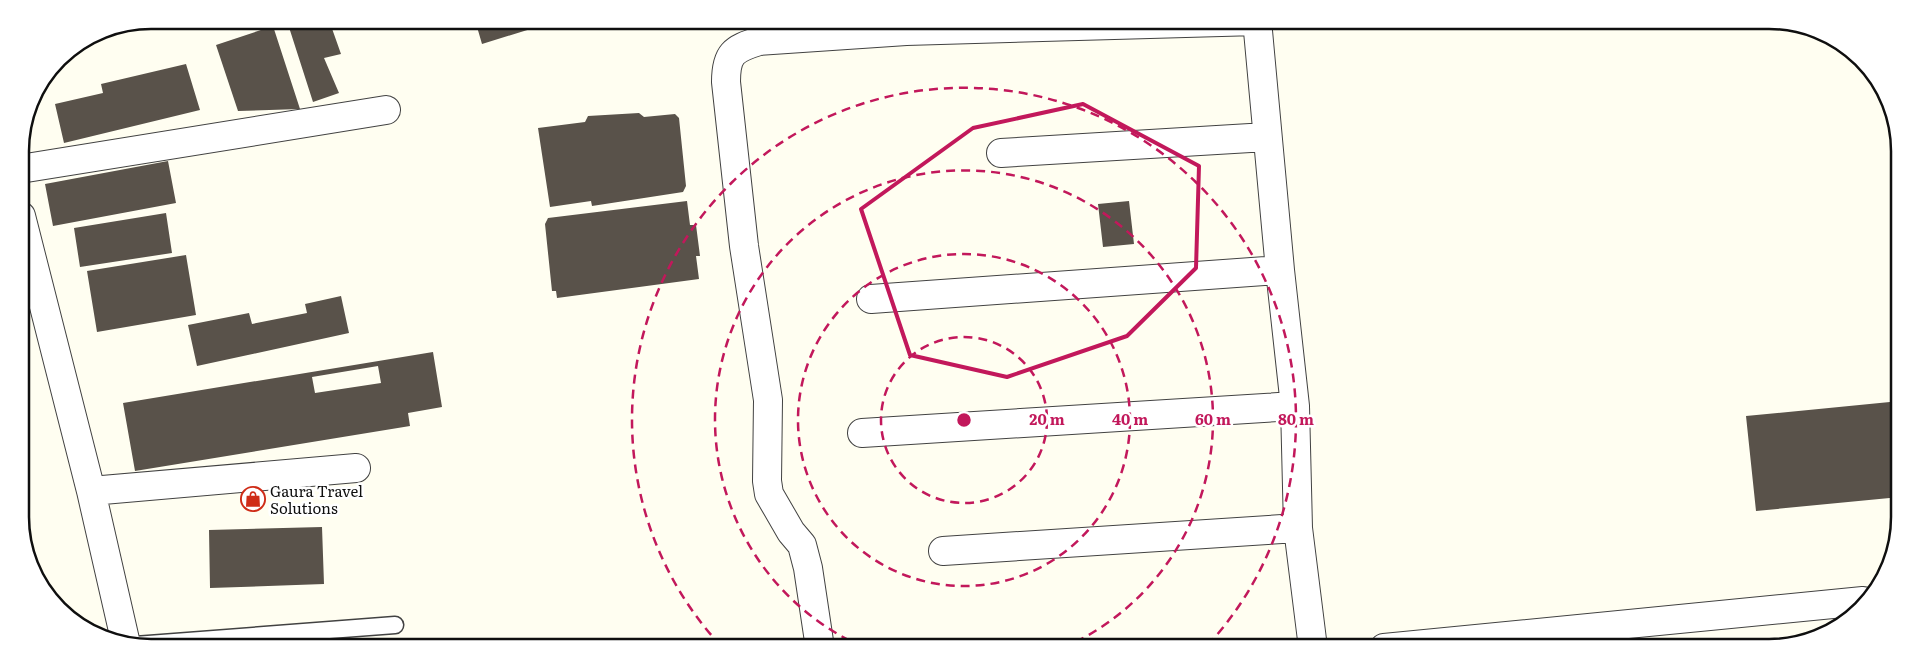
<svg xmlns="http://www.w3.org/2000/svg" width="1920" height="668" viewBox="0 0 1920 668" font-family="Literata,serif">
<style>
.green{fill:#caeeb5}
.building{fill:#59524a;fill-rule:evenodd}
.lines{fill:none;stroke-linecap:round;stroke-linejoin:round}
.service-casing{stroke:#424242;stroke-width:19}
.minor-casing{stroke:#424242;stroke-width:30}
.service{stroke:#fff;stroke-width:16}
.minor{stroke:#fff;stroke-width:28}
.marked{fill:none;stroke:#c2185b;stroke-width:4;stroke-linejoin:round}
.ring{fill:none;stroke:#c2185b;stroke-width:2.5;stroke-dasharray:9 6}
.labels{text-anchor:middle;dominant-baseline:central;stroke-width:5;stroke-linejoin:round;paint-order:stroke}
.poi-label{font-size:15px;fill:#0f0f0f;stroke:#fff;text-anchor:start}
.rim{fill:none;stroke:#0f0f0f;stroke-width:2.5}
.centre{fill:#c2185b;stroke:#fff;stroke-width:2.5}
.ring-label{font-size:15px;text-anchor:middle;font-weight:bold;fill:#c2185b;stroke:#fff;stroke-width:5;stroke-linejoin:round;paint-order:stroke}
</style>
<rect width="100%" height="100%" fill="#fffef1"/>
<path class="green" d="M 1811,635 L 1777,648 L 1692,648 Z"/>
<path class="building" d="M 290,20 L 329,20 L 341,54 L 324,58 L 339,93 L 313,102 L 287,21 Z
M 475,20 L 535,20 L 537,27 L 482,44 Z
M 273,26 L 300,109 L 238,111 L 216,45 Z
M 186,64 L 200,110 L 64,143 L 55,104 L 103,93 L 101,84 Z
M 639,113 L 644,117 L 675,114 L 679,118 L 686,186 L 683,192 L 592,206 L 591,201 L 550,207 L 538,128 L 585,122 L 588,116 Z
M 168,161 L 176,203 L 53,226 L 45,184 Z
M 687,201 L 690,225 L 696,225 L 700,256 L 696,256 L 699,279 L 557,298 L 556,291 L 552,291 L 545,224 L 548,218 Z
M 1129,201 L 1134,244 L 1103,247 L 1098,204 Z
M 166,213 L 172,253 L 80,267 L 74,228 Z
M 186,255 L 196,315 L 97,332 L 87,271 Z
M 341,296 L 349,333 L 197,366 L 188,325 L 249,313 L 252,324 L 307,313 L 305,304 Z
M 433,352 L 442,407 L 408,413 L 410,426 L 135,471 L 123,403 ZM 378,366 L 381,383 L 315,393 L 312,377 Z
M 1900,401 L 1900,497 L 1756,511 L 1746,416 Z
M 322,527 L 324,584 L 210,588 L 209,530 Z"/>
<g class="lines">
<defs>
<path id="service" d="M 135,645 L 395,625"/>
<path id="minor" d="M 1257,20 L 1280,270 L 1295,406 L 1298,528 L 1313,648
M 1001,153 L 1267,137
M 20,169 L 386,110
M 21,216 L 91,491 L 126,644
M 871,299 L 1280,270
M 862,433 L 1295,406
M 91,491 L 356,468
M 943,551 L 1298,528
M 820,648 L 808,568 L 802,545 L 791,532 L 769,494 L 767,481 L 768,400 L 744,246 L 726,82 C 726,54 733,49 759,41 L 906,31 L 1257,21
M 1384,648 L 1863,601"/>
</defs>
<use href="#service" class="service-casing"/>
<use href="#minor" class="minor-casing"/>
<use href="#service" class="service"/>
<use href="#minor" class="minor"/>
</g>
<path class="marked" d="M 1083,104 L 1199,166 L 1196,268 L 1127,336 L 1007,377 L 910,355 L 861,209 L 973,128 Z"/>
<g class="ring">
<circle cx="964" cy="420" r="83"/>
<circle cx="964" cy="420" r="166"/>
<path d="M863 647A249 249 0 1 1 1065 647"/>
<path d="M721 646A332 332 0 1 1 1207 646"/>
</g>
<defs>
<symbol id="shop-ring" viewBox="-11 -11 22 22"><circle r="9.5" fill="#fff" stroke="#cf2c17" stroke-width="1.5"/><path d="M-5-2.5h2.3a2.7 3.5 0 0 1 5.4 0H5L5.5 6h-11ZM-1.5-2.5h3a1.5 2.3 0 0 0-3 0Z" fill="#cf2c17"/></symbol>
</defs>
<g fill-rule="evenodd">
<use href="#shop-ring" x="239" y="485" width="28" height="28"/>
</g>
<g class="labels">
<g class="poi-label">
<text x="270" y="490">Gaura Travel<tspan x="270" dy="17">Solutions</tspan></text>
</g>
</g>
<path d="M0 0H1920V668H0ZM151 29H1769A122 122 0 0 1 1891 151V517A122 122 0 0 1 1769 639H151A122 122 0 0 1 29 517V151A122 122 0 0 1 151 29Z" fill="#fff" fill-rule="evenodd"/>
<path class="rim" d="M151 29H1769A122 122 0 0 1 1891 151V517A122 122 0 0 1 1769 639H151A122 122 0 0 1 29 517V151A122 122 0 0 1 151 29Z"/>
<circle cx="964" cy="420" r="8" class="centre"/>
<g class="ring-label">
<text x="1047" y="425">20 m</text>
<text x="1130" y="425">40 m</text>
<text x="1213" y="425">60 m</text>
<text x="1296" y="425">80 m</text>
</g>
</svg>
